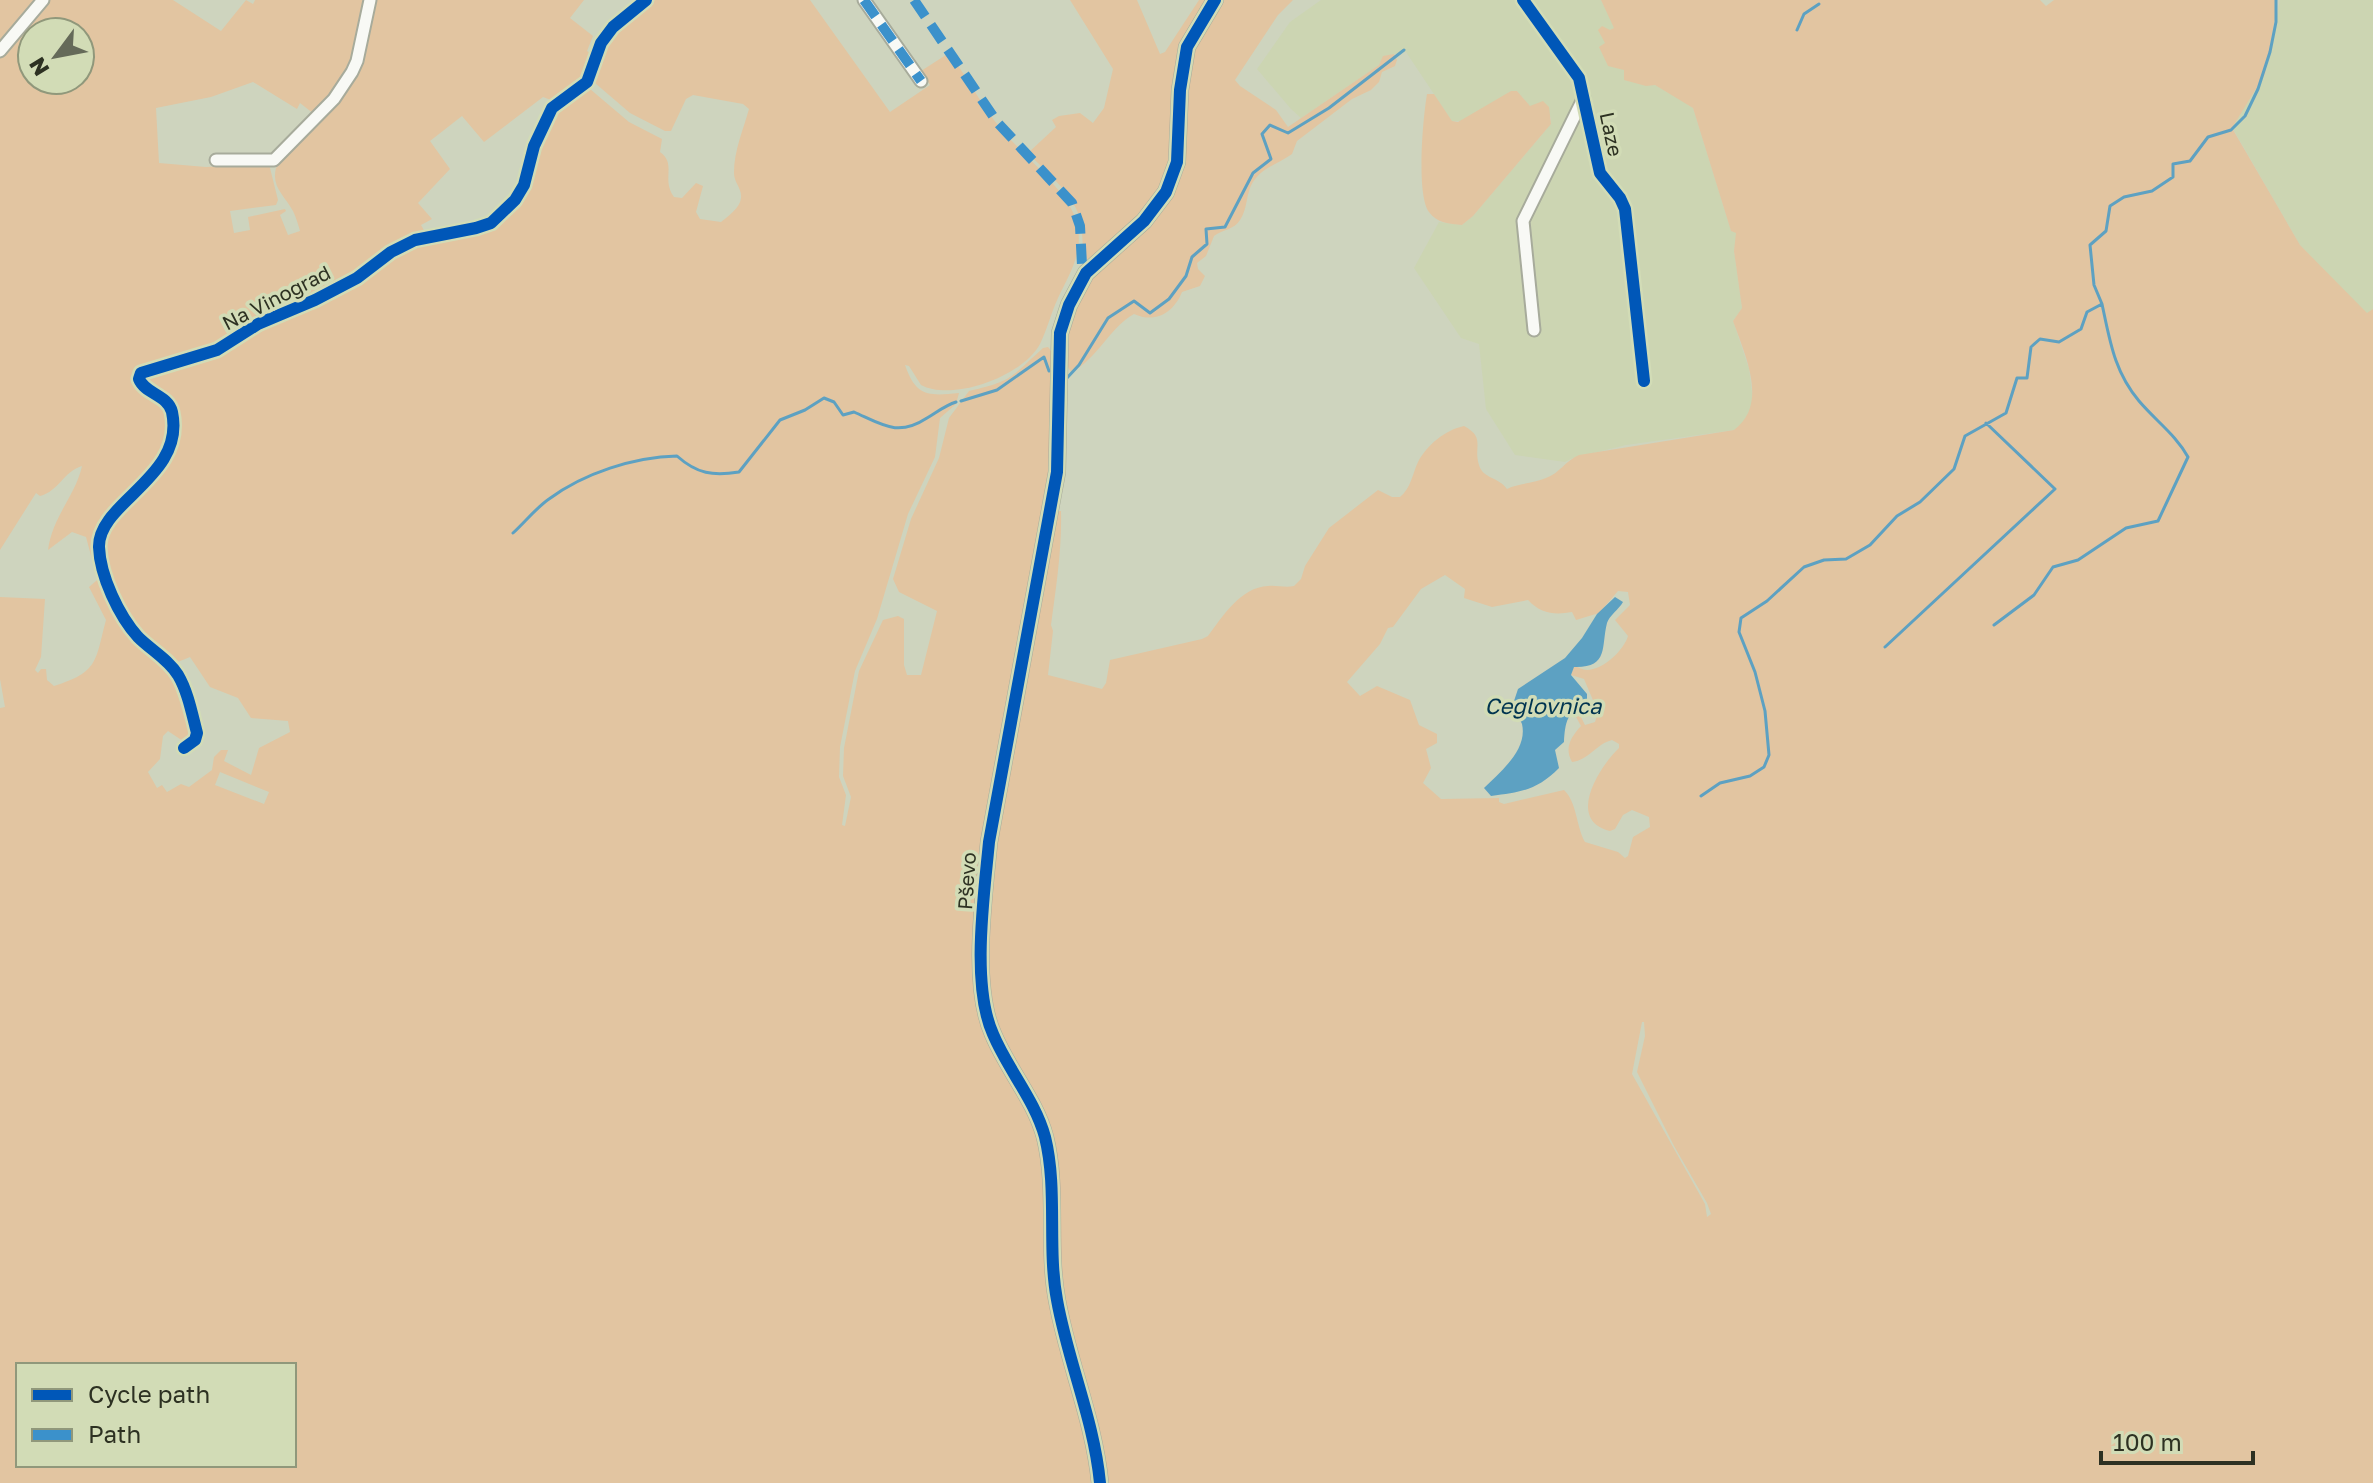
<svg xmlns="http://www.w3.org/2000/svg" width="2373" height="1483" viewBox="0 0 2373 1483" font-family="'Golos Text',sans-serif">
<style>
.built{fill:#ccd5b2}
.green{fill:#e2c5a1;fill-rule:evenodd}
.water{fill:#5da1c2}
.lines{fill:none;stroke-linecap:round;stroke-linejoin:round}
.stream{stroke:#5da1c2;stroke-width:3}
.minor-casing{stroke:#a7ab9b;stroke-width:15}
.tertiary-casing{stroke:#a7ab9b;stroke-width:18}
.minor{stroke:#f8f9f5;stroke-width:11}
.tertiary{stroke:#f8f9f5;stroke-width:14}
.quiet{stroke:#3b91cb;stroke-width:10;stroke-dasharray:20 10;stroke-linecap:butt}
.cycleway-casing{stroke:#d2dcb6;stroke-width:17}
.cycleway{stroke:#0057b8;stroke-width:12}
.labels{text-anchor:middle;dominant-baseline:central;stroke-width:7;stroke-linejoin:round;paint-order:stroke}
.street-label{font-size:20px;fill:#2d3122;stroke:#d2dcb6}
.water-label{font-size:22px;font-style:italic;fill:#003450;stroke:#d2dcb6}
</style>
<rect width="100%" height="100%" fill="#ced4be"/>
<path class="built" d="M 1321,0 L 1601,0 L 1615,28 L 1610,30 L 1624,70 L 1673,94 L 1693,108 L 1731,231 L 1737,233 L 1734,251 L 1742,308 L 1733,321 L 1749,369 L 1753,400 L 1746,421 L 1734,430 L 1626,445 L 1573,458 L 1565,462 L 1515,455 L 1486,409 L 1479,344 L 1461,338 L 1414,268 L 1439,222 L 1462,225 L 1473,216 L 1551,124 L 1551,117 L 1530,106 L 1517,91 L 1511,91 L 1464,121 L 1452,121 L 1406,52 L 1384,56 L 1379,65 L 1301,118 L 1291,109 L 1257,69 L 1290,22 Z
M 2280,0 L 2373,0 L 2373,309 L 2367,314 L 2300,245 L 2232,127 L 2265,74 Z"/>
<path class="green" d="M 0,0 L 173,0 L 221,31 L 246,0 L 253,4 L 255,0 L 368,0 C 358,49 351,79 314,114 L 300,103 L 297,109 L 253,82 L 211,97 L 156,108 L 159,163 L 206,167 L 269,164 L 278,200 L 276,205 L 230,211 L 234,233 L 250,230 L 248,217 L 285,209 L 286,211 L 280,215 L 288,235 L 300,231 C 298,224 296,217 293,211 C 285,196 271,187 276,168 C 303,135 345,100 360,61 C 367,42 370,20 373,0 L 584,0 L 570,18 L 593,36 L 587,51 L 592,54 C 582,81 576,86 551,100 L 543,97 L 484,142 L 462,116 L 430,141 L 450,169 L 418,203 L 432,219 L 421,225 L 430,241 C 451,237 479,237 496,225 C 546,191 526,112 583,88 L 590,89 L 629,122 L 662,139 L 660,152 C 677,164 661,179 674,197 L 682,198 L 696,183 L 703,186 L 696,212 L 700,219 L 721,222 C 728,216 740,208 741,198 C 742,188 734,183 734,173 C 734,150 743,131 749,109 L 743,104 L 693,95 L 686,99 L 671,131 L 665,131 L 630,113 L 595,83 L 592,76 L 596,60 L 602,44 L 625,19 L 654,0 L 810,0 L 890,112 L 930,85 L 921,71 L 949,53 C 966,75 979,101 997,124 C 1018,151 1065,188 1075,217 C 1086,248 1071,271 1058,298 C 1051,313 1047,330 1040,344 C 1023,376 953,402 921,385 L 909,366 L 905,365 C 916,397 929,396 959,393 L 956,404 L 940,418 L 935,457 L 908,514 L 877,619 L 855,671 L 840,747 L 839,777 L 846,795 L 842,825 L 845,826 L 851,797 L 843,776 L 844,748 L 859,671 L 883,620 L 898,616 L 904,619 L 904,665 L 907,675 L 921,675 L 937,611 L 899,592 L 893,579 L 911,519 L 939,458 L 949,418 L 969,391 C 1013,381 1011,377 1043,348 L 1048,347 C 1057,357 1054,374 1054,387 C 1057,538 1008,686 985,834 C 978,882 968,994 988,1037 C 1005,1072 1030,1102 1039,1139 C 1053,1195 1041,1260 1053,1320 C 1064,1375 1092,1426 1095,1483 L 0,1483 L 0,708 L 5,707 L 0,679 L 0,597 L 45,599 L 41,657 L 35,670 L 38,673 L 41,669 L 46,669 L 47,680 L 54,686 C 99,672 95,661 106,620 L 89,587 L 103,575 L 113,601 L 129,629 L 175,675 L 182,691 L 194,732 L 188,740 L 183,741 L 168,731 L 163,736 L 160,759 L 148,772 L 157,788 L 162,785 L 167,792 L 181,784 L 189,787 L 212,770 L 214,757 L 221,750 L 228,750 L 224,761 L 251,775 L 259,748 L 290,732 L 288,721 L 251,718 L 238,698 L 210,687 L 190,657 L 173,664 L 141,636 L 126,615 L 107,572 L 102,548 L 108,526 L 149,482 L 168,456 L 175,433 L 174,414 L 170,413 C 170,424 171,435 167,445 C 153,488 86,513 100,562 L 93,563 L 86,537 L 72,532 L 48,550 C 53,515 75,497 82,466 C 63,472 59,491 40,496 L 36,493 L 0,550 ZM 32,32 L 80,32 L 80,80 L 32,80 ZM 220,772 L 269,792 L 264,804 L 215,785 ZM 18,1365 L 294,1365 L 294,1465 L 18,1465 Z
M 1070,0 L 1137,0 L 1160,54 L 1165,52 L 1199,0 L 1209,0 L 1172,97 L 1171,164 L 1160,191 L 1139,219 L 1088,261 C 1080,250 1084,231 1080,218 C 1071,191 1047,173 1028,153 L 1056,127 L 1052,120 L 1059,116 L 1080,113 L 1093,123 L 1104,108 L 1113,69 Z
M 1221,0 L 1293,0 L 1278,15 L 1235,80 L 1240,86 L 1276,110 L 1288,127 L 1379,65 L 1383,56 L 1394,54 L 1397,60 L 1395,66 L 1382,72 L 1379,82 L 1371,90 L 1352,99 L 1297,141 L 1292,154 C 1280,163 1266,166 1256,178 C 1245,190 1249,207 1240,220 C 1234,230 1223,229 1214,236 L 1206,256 L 1197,263 L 1198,269 L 1205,276 L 1200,286 L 1182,292 C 1174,312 1156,324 1134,314 C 1109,328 1097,360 1071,372 L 1064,361 L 1067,332 L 1072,314 L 1090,276 L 1165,203 L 1192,54 L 1199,35 Z
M 1601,0 L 2040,0 L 2046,6 L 2054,0 L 2276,0 L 2277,7 L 2265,74 L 2232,128 L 2300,245 L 2367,313 L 2373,309 L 2373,1483 L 1108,1483 L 1105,1459 L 1088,1388 L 1067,1319 L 1041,1109 L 1001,1035 L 989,995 L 991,885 L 995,850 L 1057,511 L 1061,511 C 1062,550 1056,587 1051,625 L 1053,631 L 1048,675 L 1102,689 L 1106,683 L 1110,660 L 1202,639 L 1208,636 C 1222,617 1241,587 1268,586 C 1277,585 1285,588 1294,586 L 1301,579 L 1305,566 L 1329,528 L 1378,490 L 1392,497 L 1400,497 C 1411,488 1412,475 1418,462 C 1427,445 1445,430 1464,426 C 1486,438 1473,446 1479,465 C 1483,479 1499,477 1507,489 C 1518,483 1532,484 1546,478 C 1560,473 1565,461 1579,455 L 1734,430 C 1769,404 1745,355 1733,321 L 1742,308 L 1734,251 L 1736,233 L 1731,231 L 1693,108 L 1655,85 L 1646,86 L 1624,80 L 1624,70 L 1608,66 L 1599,47 L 1605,43 L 1598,30 L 1602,26 L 1610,30 L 1614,28 ZM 1445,575 L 1465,589 L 1464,598 L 1492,607 L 1528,600 C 1541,614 1555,615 1572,612 L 1576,620 L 1599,613 L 1618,591 L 1628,592 L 1630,605 L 1615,620 L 1628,636 C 1624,650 1603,670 1587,670 C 1583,670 1578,667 1574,666 L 1571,675 L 1584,679 L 1598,712 L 1595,722 L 1585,725 L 1579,713 L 1575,715 L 1581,726 C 1571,737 1564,748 1572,762 C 1589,760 1596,744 1612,740 L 1619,744 L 1619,748 C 1600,766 1565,820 1610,831 L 1615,829 L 1623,815 L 1632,810 L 1649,817 L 1650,827 L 1633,837 L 1628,856 L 1625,858 L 1618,852 L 1585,842 C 1576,826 1577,802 1564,790 L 1504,804 L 1499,802 L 1499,798 L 1441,799 L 1423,783 L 1431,768 L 1426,749 L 1437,743 L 1437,734 L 1419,725 L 1410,700 L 1377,686 L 1360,696 L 1347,682 L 1380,644 L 1388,628 L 1393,627 L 1421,589 ZM 1642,1022 L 1644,1022 L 1645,1036 L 1637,1072 L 1674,1146 L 1707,1203 L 1711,1214 L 1707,1217 L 1705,1204 L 1632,1074 Z
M 1511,91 L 1517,91 L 1530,106 L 1543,101 L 1549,107 L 1551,124 L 1473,216 L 1462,225 C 1449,224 1437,223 1429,212 C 1416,195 1423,117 1427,94 L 1434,94 L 1452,121 L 1458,122 Z"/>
<path class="water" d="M 1615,597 L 1623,602 C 1619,609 1609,616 1607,623 C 1601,647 1609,668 1574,667 L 1571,675 L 1587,694 L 1587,704 C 1567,710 1565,723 1564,742 L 1555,750 L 1559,768 C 1537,790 1522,792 1491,796 L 1484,788 C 1500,772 1528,750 1522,724 C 1520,719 1515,712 1512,707 L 1518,689 L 1565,658 L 1582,638 L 1597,614 Z"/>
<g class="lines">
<path class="stream" d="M 1797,30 L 1804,14 L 1819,4
M 1066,379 L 1079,365 L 1108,318 L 1134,301 L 1150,313 L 1169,299 L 1186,276 L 1192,257 L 1207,244 L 1206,229 L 1225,227 L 1253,173 L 1271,159 L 1262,134 L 1270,125 L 1288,133 L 1329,108 L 1404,50
M 961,401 L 997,390 L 1044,357 L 1049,371
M 513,533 C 525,522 536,508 549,499 C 584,473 634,457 677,456 C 697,474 713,476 739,472 L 780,420 L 805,410 L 824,398 L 834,402 L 843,415 L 854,412 C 883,425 898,437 927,418 C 937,412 946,405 956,402
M 1994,625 L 2034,595 L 2053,567 L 2078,560 L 2126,528 L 2158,521 L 2188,457 C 2176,435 2156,421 2139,401 C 2114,371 2110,341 2102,304
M 1885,647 L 2055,489 L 1986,423
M 1701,796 L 1720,783 L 1750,776 L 1764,767 L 1769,755 L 1765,711 L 1755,672 L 1739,632 L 1741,618 L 1767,601 L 1804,567 L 1824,560 L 1846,559 L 1870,545 L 1897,516 L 1920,502 L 1954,469 L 1965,436 L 2006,413 L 2017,378 L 2027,378 L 2031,347 L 2040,339 L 2059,342 L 2081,329 L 2087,312 L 2102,304 L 2094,285 L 2090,245 L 2106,231 L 2110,206 L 2124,197 L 2152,191 L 2173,177 L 2173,164 L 2190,161 L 2208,137 L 2231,130 L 2245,116 L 2258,89 L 2270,52 L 2276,22 L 2276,0"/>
<defs>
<path id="minor" d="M 864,0 L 921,81
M 1523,0 L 1579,78 L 1600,173 L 1620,198 L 1625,209 L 1644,381
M 0,51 L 43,0
M 216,160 L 274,160 L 334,99 L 352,72 L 357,61 L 370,0
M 1534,330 L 1523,221 L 1584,97
M 184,748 L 195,740 L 197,733 C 192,714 188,692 178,675 C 168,659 151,650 138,637 C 119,616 100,576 99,547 C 98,502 186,477 172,412 C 168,395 145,394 139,379 L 141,373 L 217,350 L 258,324 L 315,300 L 357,278 L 391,252 L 415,240 L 476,228 L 491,223 L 515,200 L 524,185 L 534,146 L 552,108 L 587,82 L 601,43 L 613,27 L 646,0"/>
<path id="tertiary" d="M 1100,1483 C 1094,1420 1068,1362 1057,1300 C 1047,1247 1058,1190 1045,1137 C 1035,1100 1008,1070 993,1034 C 971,985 984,896 989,842 L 1057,472 L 1060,333 L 1069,305 L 1086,273 L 1144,221 L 1166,192 L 1177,162 L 1180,90 L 1187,47 L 1215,0"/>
</defs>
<use href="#minor" class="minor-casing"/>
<use href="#tertiary" class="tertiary-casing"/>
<use href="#minor" class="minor"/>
<use href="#tertiary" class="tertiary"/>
<path class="quiet" d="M 864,0 L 921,81
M 914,0 L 997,122 L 1072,203 L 1080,226 L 1082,265 L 1086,273"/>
<defs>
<path id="cycleway" d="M 1523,0 L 1579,78 L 1600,173 L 1620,198 L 1625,209 L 1644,381
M 184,748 L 195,740 L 197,733 C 192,714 188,692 178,675 C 168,659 151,650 138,637 C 119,616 100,576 99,547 C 98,502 186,477 172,412 C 168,395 145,394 139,379 L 141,373 L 217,350 L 258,324 L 315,300 L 357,278 L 391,252 L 415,240 L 476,228 L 491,223 L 515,200 L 524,185 L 534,146 L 552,108 L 587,82 L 601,43 L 613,27 L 646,0
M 1100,1483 C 1094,1420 1068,1362 1057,1300 C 1047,1247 1058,1190 1045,1137 C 1035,1100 1008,1070 993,1034 C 971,985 984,896 989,842 L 1057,472 L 1060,333 L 1069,305 L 1086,273 L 1144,221 L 1166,192 L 1177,162 L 1180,90 L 1187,47 L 1215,0"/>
</defs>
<use href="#cycleway" class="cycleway-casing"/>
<use href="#cycleway" class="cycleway"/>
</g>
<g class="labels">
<g class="street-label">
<text transform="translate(1612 134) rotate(78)">Laze</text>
<text transform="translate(276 297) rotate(-27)">Na Vinograd</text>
<text transform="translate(966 881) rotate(-86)">Pševo</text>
</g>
<g class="water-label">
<text x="1543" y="705">Ceglovnica</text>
</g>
</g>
<rect x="16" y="1363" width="280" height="104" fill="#d2dcb6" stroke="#90987b" stroke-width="2"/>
<rect x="32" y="1389" width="40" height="12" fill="#0057b8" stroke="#90987b" stroke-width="2"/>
<text x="88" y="1403" font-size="24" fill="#2d3122">Cycle path</text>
<rect x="32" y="1429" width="40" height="12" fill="#3b91cb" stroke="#90987b" stroke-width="2"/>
<text x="88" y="1443" font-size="24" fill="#2d3122">Path</text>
<g transform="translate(56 56) rotate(238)"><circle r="38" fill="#d2dcb6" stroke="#90987b" stroke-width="2"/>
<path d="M0-6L14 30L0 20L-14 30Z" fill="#656a59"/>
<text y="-12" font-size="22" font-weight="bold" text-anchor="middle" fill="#2d3122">N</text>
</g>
<path d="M2101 1451v12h152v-12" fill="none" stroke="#2d3122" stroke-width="4"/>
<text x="2113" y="1451" font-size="24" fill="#2d3122" stroke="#d2dcb6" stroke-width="6" paint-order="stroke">100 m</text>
</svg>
